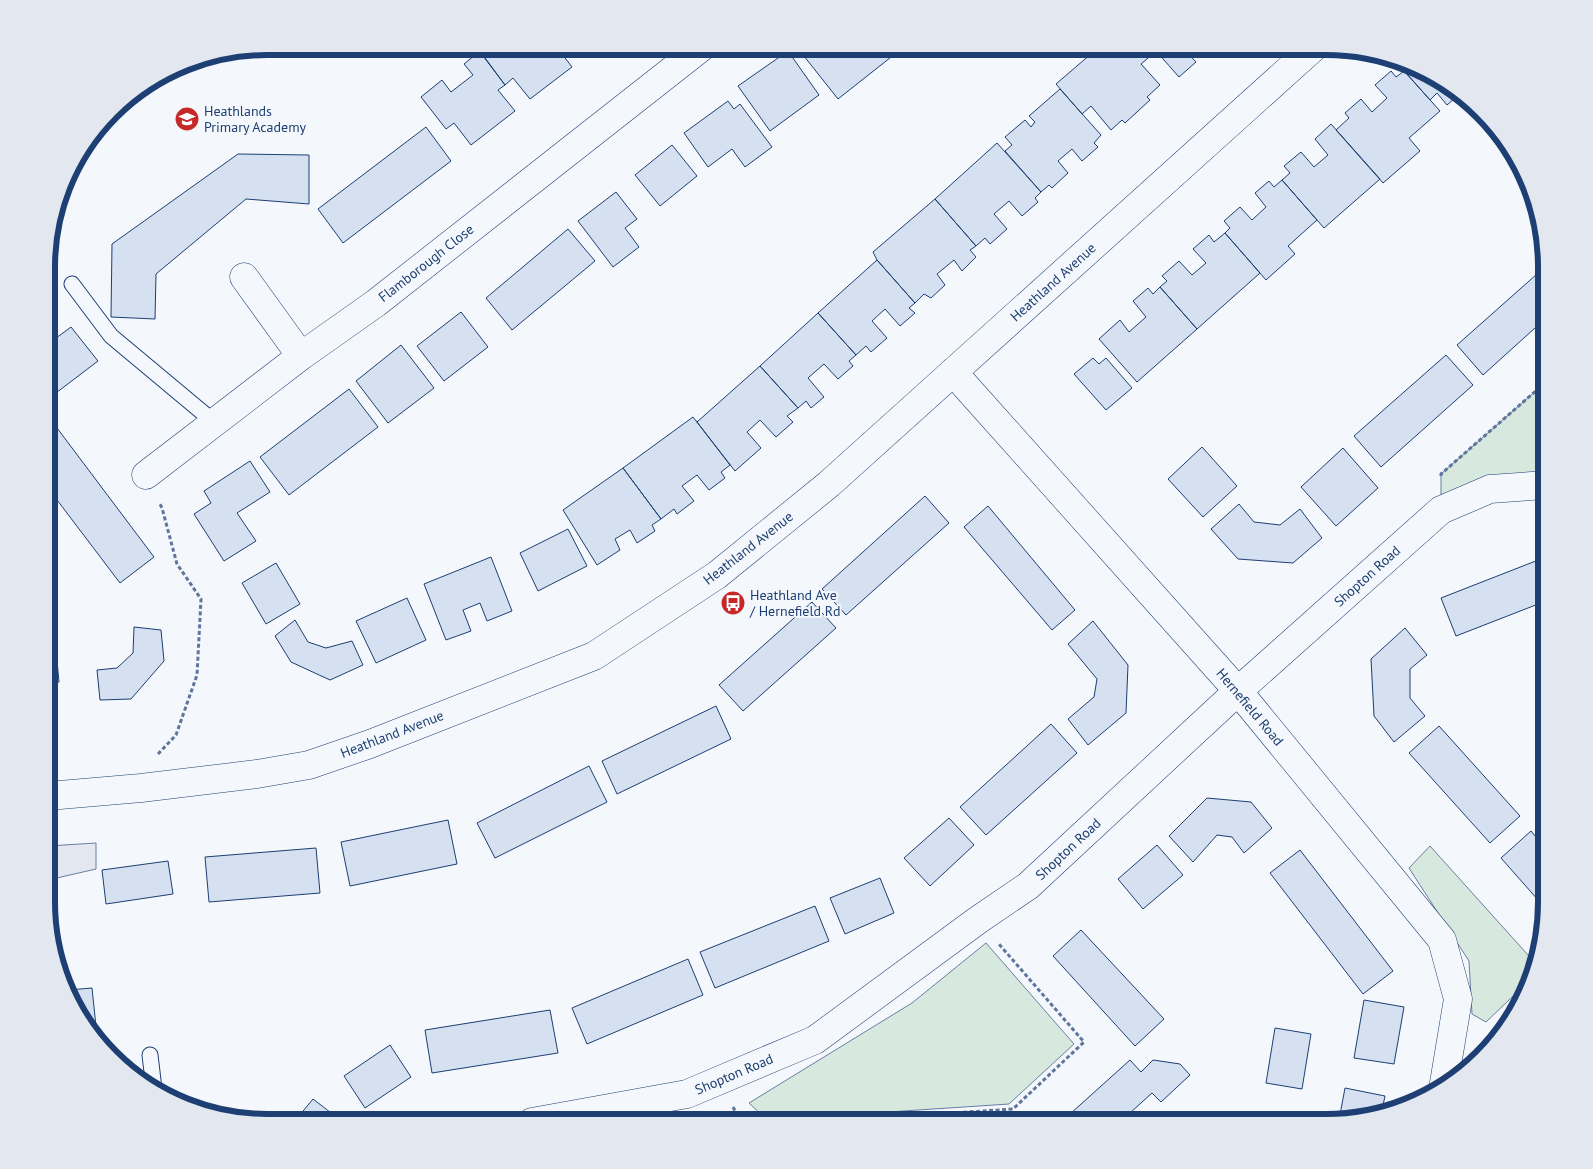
<svg xmlns="http://www.w3.org/2000/svg" width="1593" height="1169" viewBox="0 0 1593 1169" font-family="'PT Sans',sans-serif">
<style>
.green{fill:#d7e8df;stroke:#687fa3}
.parking{fill:#e3e8f0;stroke:#687fa3}
.building{fill:#d5e0f0;stroke:#1d3f73}
.lines{fill:none;stroke-linecap:round;stroke-linejoin:round}
.lane-casing{stroke:#1d3f73;stroke-width:17}
.street-casing{stroke:#1d3f73;stroke-width:29}
.secondary-casing{stroke:#1d3f73;stroke-width:29}
.path{stroke:#5e769c;stroke-width:3;stroke-dasharray:4 2.5;stroke-linecap:butt}
.lane{stroke:#f4f7fb;stroke-width:15}
.street{stroke:#f4f7fb;stroke-width:28}
.secondary{stroke:#f4f7fb;stroke-width:28}
.labels{text-anchor:middle;dominant-baseline:central;stroke-width:4;stroke-linejoin:round;paint-order:stroke}
.poi-label{font-size:14px;fill:#1d3f73;stroke:#f4f7fb;text-anchor:start}
.street-label{font-size:14px;fill:#1d3f73;stroke:#f4f7fb}
.rim{fill:none;stroke:#1d3f73;stroke-width:6}
</style>
<rect width="100%" height="100%" fill="#f4f7fb"/>
<path class="green" d="M 1546,382 L 1546,485 L 1441,510 L 1441,474 Z
M 1430,846 L 1537,965 L 1532,978 L 1486,1022 L 1472,1014 L 1469,961 L 1409,868 Z
M 986,943 L 1074,1044 L 1009,1104 L 767,1120 L 749,1103 L 912,1003 Z"/>
<path class="parking" d="M 96,843 L 96,869 L 48,880 L 48,846 Z"/>
<path class="building" d="M 496,46 L 556,46 L 572,67 L 530,99 L 513,78 L 505,85 L 483,56 Z
M 796,46 L 897,47 L 900,50 L 838,99 Z
M 1099,47 L 1104,51 L 1109,47 L 1138,47 L 1148,58 L 1141,64 L 1160,85 L 1147,97 L 1150,100 L 1125,123 L 1122,120 L 1111,130 L 1091,106 L 1082,114 L 1056,84 Z
M 1138,47 L 1187,47 L 1184,49 L 1196,62 L 1179,77 L 1156,51 L 1148,58 Z
M 480,51 L 505,85 L 498,90 L 515,111 L 471,145 L 454,123 L 446,129 L 421,97 L 442,80 L 451,92 L 473,75 L 464,64 Z
M 788,51 L 819,95 L 770,131 L 738,86 Z
M 1405,62 L 1461,92 L 1461,93 L 1447,105 L 1437,93 L 1430,100 L 1400,66 Z
M 175,68 L 177,72 L 144,93 L 142,88 Z
M 1391,71 L 1396,77 L 1404,71 L 1440,111 L 1409,138 L 1420,151 L 1383,183 L 1336,130 L 1349,118 L 1345,113 L 1361,99 L 1372,112 L 1387,98 L 1375,85 Z
M 1060,89 L 1101,135 L 1094,143 L 1098,147 L 1082,161 L 1072,149 L 1058,161 L 1068,173 L 1052,188 L 1049,185 L 1041,192 L 1005,151 L 1012,145 L 1005,137 L 1025,120 L 1031,127 L 1035,122 L 1029,116 Z
M 728,101 L 734,109 L 740,104 L 772,147 L 745,167 L 732,149 L 708,167 L 684,133 Z
M 1331,124 L 1380,179 L 1324,228 L 1282,180 L 1290,173 L 1284,166 L 1301,152 L 1314,167 L 1328,155 L 1315,139 Z
M 426,127 L 451,161 L 343,243 L 318,209 Z
M 997,143 L 1041,192 L 1035,198 L 1038,202 L 1022,216 L 1009,201 L 994,214 L 1007,229 L 990,244 L 985,238 L 976,246 L 935,199 Z
M 672,145 L 697,176 L 660,206 L 635,175 Z
M 238,154 L 309,155 L 309,204 L 246,199 L 156,274 L 155,319 L 111,317 L 112,244 Z
M 1282,180 L 1317,220 L 1288,246 L 1295,254 L 1266,280 L 1225,233 L 1230,228 L 1224,221 L 1240,207 L 1252,220 L 1266,207 L 1255,193 L 1269,181 L 1274,187 Z
M 616,192 L 637,219 L 625,228 L 639,247 L 613,267 L 578,221 Z
M 935,199 L 976,246 L 970,250 L 976,257 L 962,271 L 954,260 L 937,274 L 945,285 L 931,298 L 924,294 L 915,303 L 877,260 L 873,252 Z
M 568,229 L 595,261 L 512,330 L 486,298 Z
M 1225,233 L 1260,273 L 1197,329 L 1160,287 L 1167,281 L 1162,276 L 1179,261 L 1192,275 L 1206,263 L 1193,249 L 1209,235 L 1214,242 Z
M 877,260 L 915,303 L 909,308 L 915,313 L 900,326 L 885,309 L 872,321 L 887,338 L 871,352 L 866,346 L 856,355 L 818,313 Z
M 1546,266 L 1546,318 L 1483,375 L 1457,345 Z
M 1160,287 L 1197,329 L 1137,382 L 1099,339 L 1120,320 L 1129,332 L 1146,317 L 1133,301 L 1148,288 L 1153,294 Z
M 461,312 L 488,347 L 444,381 L 417,346 Z
M 818,313 L 856,355 L 849,361 L 853,366 L 838,379 L 824,364 L 808,378 L 824,397 L 811,408 L 806,401 L 798,408 L 760,366 Z
M 71,327 L 98,361 L 48,399 L 48,344 Z
M 401,345 L 434,388 L 388,423 L 356,381 Z
M 1446,355 L 1473,385 L 1381,467 L 1354,436 Z
M 1093,358 L 1099,364 L 1106,358 L 1132,388 L 1106,410 L 1074,374 Z
M 760,366 L 798,408 L 787,416 L 793,422 L 776,437 L 760,420 L 747,432 L 761,448 L 735,471 L 697,422 Z
M 349,389 L 378,427 L 289,495 L 260,457 Z
M 48,416 L 154,557 L 120,583 L 48,488 Z
M 693,417 L 730,465 L 721,472 L 725,478 L 709,490 L 697,475 L 682,486 L 694,501 L 677,514 L 674,509 L 661,519 L 623,468 Z
M 1202,447 L 1237,486 L 1203,517 L 1168,479 Z
M 1343,448 L 1378,488 L 1336,526 L 1301,487 Z
M 250,461 L 270,492 L 237,513 L 256,541 L 224,561 L 194,514 L 211,503 L 204,491 Z
M 623,468 L 661,519 L 652,525 L 655,531 L 637,543 L 630,530 L 615,539 L 620,550 L 597,565 L 563,510 Z
M 925,496 L 949,523 L 846,615 L 822,589 Z
M 1239,504 L 1254,522 L 1280,525 L 1300,509 L 1322,538 L 1293,563 L 1238,559 L 1211,529 Z
M 988,506 L 1075,610 L 1052,630 L 964,527 Z
M 568,529 L 587,566 L 538,591 L 520,553 Z
M 491,557 L 512,611 L 487,621 L 480,603 L 463,610 L 471,631 L 446,640 L 424,584 Z
M 1546,557 L 1546,601 L 1456,636 L 1441,598 Z
M 276,563 L 300,604 L 266,624 L 242,583 Z
M 407,598 L 426,640 L 376,663 L 356,621 Z
M 812,602 L 836,628 L 743,711 L 719,685 Z
M 295,620 L 308,642 L 326,648 L 352,641 L 363,665 L 330,680 L 291,662 L 275,636 Z
M 1093,621 L 1128,665 L 1126,713 L 1088,745 L 1068,719 L 1094,697 L 1097,679 L 1068,644 Z
M 134,627 L 161,630 L 164,661 L 131,699 L 100,700 L 97,670 L 117,668 L 133,653 Z
M 1405,628 L 1427,655 L 1410,669 L 1410,698 L 1425,716 L 1394,742 L 1374,716 L 1371,659 Z
M 55,639 L 59,682 L 48,683 L 48,640 Z
M 716,706 L 731,739 L 617,794 L 602,761 Z
M 1051,724 L 1077,753 L 986,835 L 960,807 Z
M 1439,726 L 1520,816 L 1490,843 L 1409,753 Z
M 589,766 L 607,802 L 495,858 L 477,823 Z
M 1207,798 L 1251,802 L 1272,828 L 1244,853 L 1232,837 L 1217,835 L 1193,862 L 1169,836 Z
M 949,818 L 974,845 L 930,886 L 904,858 Z
M 448,820 L 457,864 L 350,886 L 341,842 Z
M 1531,831 L 1546,849 L 1546,909 L 1501,858 Z
M 1157,845 L 1183,875 L 1143,909 L 1118,879 Z
M 316,848 L 320,893 L 209,902 L 205,857 Z
M 1300,850 L 1393,971 L 1363,994 L 1270,873 Z
M 168,861 L 173,894 L 106,904 L 102,870 Z
M 880,878 L 894,913 L 845,934 L 830,898 Z
M 815,906 L 829,941 L 715,988 L 700,952 Z
M 1081,930 L 1164,1019 L 1135,1046 L 1053,956 Z
M 688,959 L 703,995 L 587,1044 L 572,1008 Z
M 92,988 L 97,1036 L 76,1012 L 68,990 Z
M 1364,1000 L 1404,1007 L 1394,1064 L 1354,1058 Z
M 550,1010 L 558,1053 L 432,1073 L 425,1030 Z
M 1275,1028 L 1311,1034 L 1302,1089 L 1266,1083 Z
M 390,1045 L 411,1077 L 365,1108 L 344,1076 Z
M 1130,1060 L 1141,1072 L 1153,1060 L 1180,1064 L 1190,1075 L 1161,1102 L 1152,1093 L 1119,1123 L 1060,1123 Z
M 1345,1088 L 1385,1096 L 1382,1110 L 1339,1120 Z
M 313,1099 L 343,1122 L 294,1122 Z"/>
<g class="lines">
<defs>
<path id="lane" d="M 72,284 L 111,336 L 214,422
M 150,1055 L 154,1089"/>
<path id="street" d="M 244,277 L 301,356
M 953,372 L 1238,691 L 1442,940 L 1458,999 L 1444,1083
M 146,475 L 301,356 L 376,303 L 703,46
M 532,1122 L 687,1094 L 815,1040 L 978,920 L 1028,886 L 1238,691 L 1441,510 L 1490,489 L 1546,485"/>
<path id="secondary" d="M 48,796 L 141,788 L 257,774 L 309,765 L 370,744 L 594,656 L 717,575 L 829,484 L 1314,47"/>
</defs>
<use href="#lane" class="lane-casing"/>
<use href="#street" class="street-casing"/>
<use href="#secondary" class="secondary-casing"/>
<path class="path" d="M 1441,476 L 1441,474 L 1546,382
M 158,754 L 176,735 L 197,675 L 201,599 L 177,564 L 162,508 L 159,502
M 733,1107 L 741,1122
M 801,1123 L 1013,1109 L 1084,1042 L 998,943"/>
<use href="#lane" class="lane"/>
<use href="#street" class="street"/>
<use href="#secondary" class="secondary"/>
</g>
<defs>
<symbol id="school-disc" viewBox="-11 -11 22 22"><circle r="9.5" fill="#c62828" stroke="#f4f7fb"/><path d="M0-5L7-2L0 1L-7-2ZM-4 1L0 2.5L4 1V4Q0 6-4 4Z" fill="#fff"/></symbol>
<symbol id="bus-disc" viewBox="-11 -11 22 22"><circle r="9.5" fill="#c62828" stroke="#f4f7fb"/><path d="M-5-6H5V4H4V6H2V4H-2V6H-4V4H-5ZM-3.5-4V0h7V-4ZM-3.5 1.2v1.5H-2V1.2ZM2 1.2v1.5H3.5V1.2Z" fill="#fff"/></symbol>
</defs>
<g fill-rule="evenodd">
<use href="#school-disc" x="173" y="105" width="28" height="28"/>
<use href="#bus-disc" x="719" y="589" width="28" height="28"/>
</g>
<g class="labels">
<g class="poi-label">
<text x="204" y="111">Heathlands<tspan x="204" dy="16">Primary Academy</tspan></text>
<text x="750" y="595">Heathland Ave<tspan x="750" dy="16">/ Hernefield Rd</tspan></text>
</g>
<g class="street-label">
<text transform="translate(426 263) rotate(-38)">Flamborough Close</text>
<text transform="translate(1053 282) rotate(-42)">Heathland Avenue</text>
<text transform="translate(748 548) rotate(-38)">Heathland Avenue</text>
<text transform="translate(1367 576) rotate(-42)">Shopton Road</text>
<text transform="translate(1250 707) rotate(50)">Hernefield Road</text>
<text transform="translate(392 734) rotate(-21)">Heathland Avenue</text>
<text transform="translate(1068 849) rotate(-43)">Shopton Road</text>
<text transform="translate(734 1074) rotate(-23)">Shopton Road</text>
</g>
</g>
<path d="M0 0H1593V1169H0ZM267 55H1326A212 212 0 0 1 1538 267V902A212 212 0 0 1 1326 1114H267A212 212 0 0 1 55 902V267A212 212 0 0 1 267 55Z" fill="#e3e8f0" fill-rule="evenodd"/>
<path class="rim" d="M267 55H1326A212 212 0 0 1 1538 267V902A212 212 0 0 1 1326 1114H267A212 212 0 0 1 55 902V267A212 212 0 0 1 267 55Z"/>
</svg>
